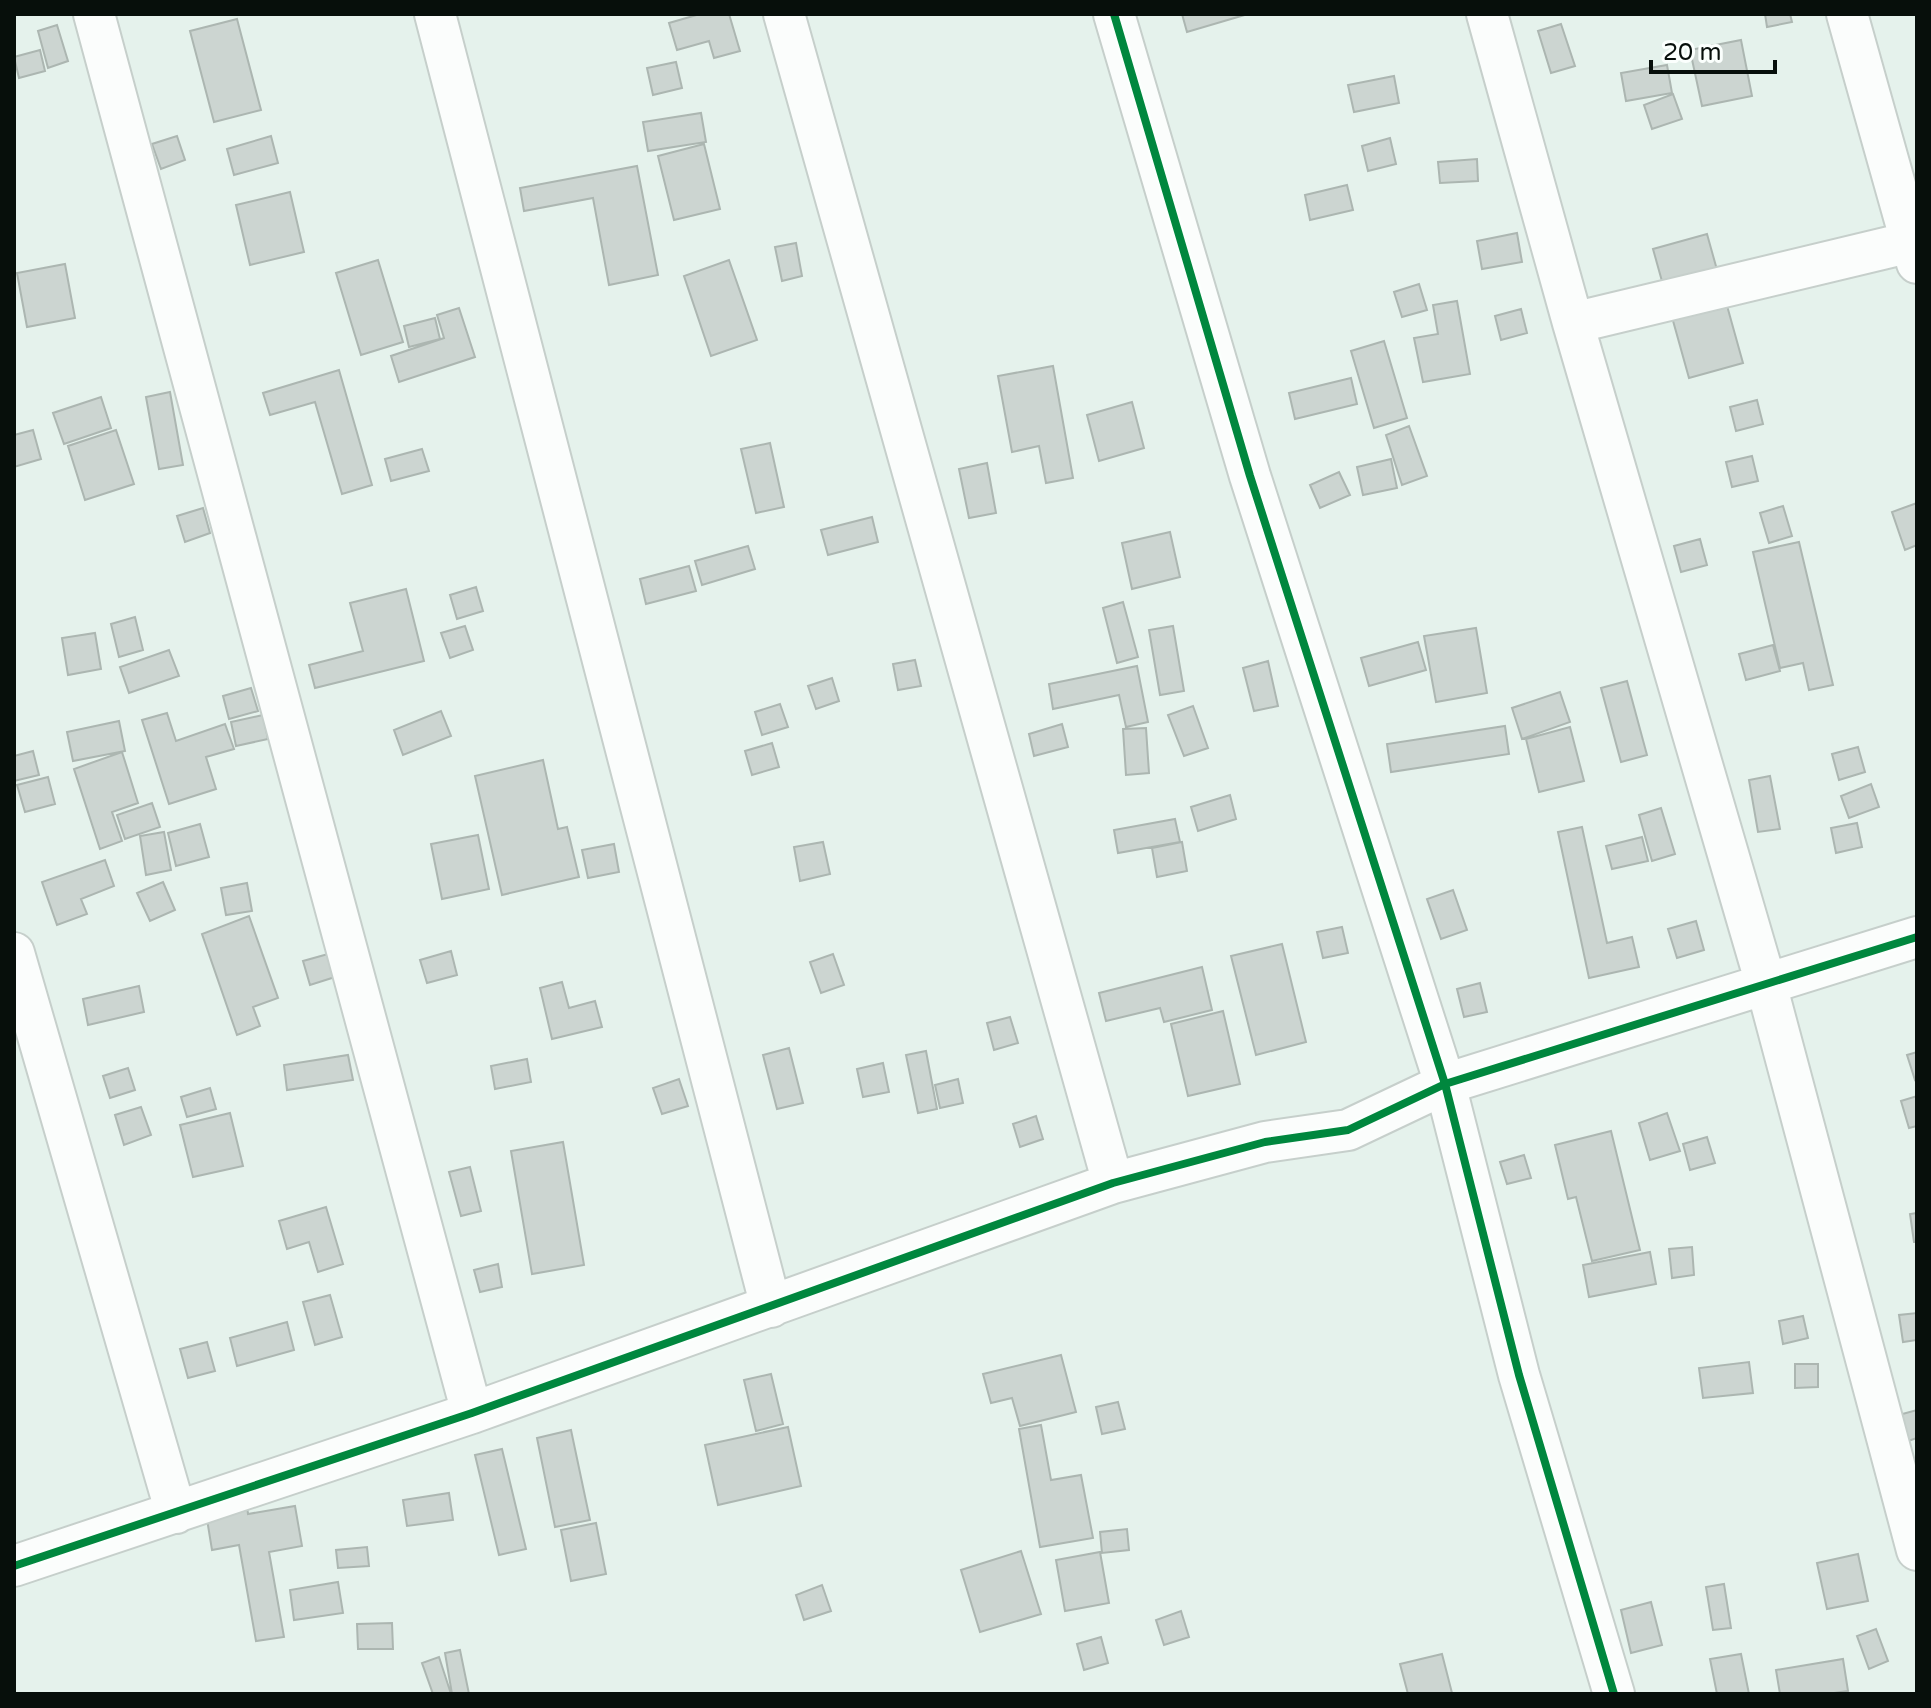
<svg xmlns="http://www.w3.org/2000/svg" width="1931" height="1708" viewBox="0 0 1931 1708" font-family="'Varela Round',sans-serif">
<style>
.building{fill:#ccd5d1;stroke:#acb6b1;stroke-width:2}
.lines{fill:none;stroke-linecap:round;stroke-linejoin:round}
.minor-casing{stroke:#c6cfcb;stroke-width:44}
.minor{stroke:#fbfdfc;stroke-width:40}
.cycleway-casing{stroke:#fbfffd;stroke-width:13}
.cycleway{stroke:#00873e;stroke-width:8}
</style>
<rect width="100%" height="100%" fill="#e5f2ec"/>
<path class="building" d="M 700,14 L 729,14 L 740,51 L 714,58 L 709,41 L 677,50 L 669,23 Z
M 1182,14 L 1248,14 L 1187,32 Z
M 1765,14 L 1790,14 L 1792,22 L 1767,27 Z
M 237,19 L 261,110 L 214,122 L 190,31 Z
M 1561,24 L 1575,66 L 1551,73 L 1538,31 Z
M 57,25 L 68,61 L 48,68 L 38,31 Z
M 1741,40 L 1752,96 L 1702,106 L 1690,50 Z
M 40,50 L 45,71 L 19,78 L 14,57 Z
M 676,62 L 682,88 L 653,95 L 647,68 Z
M 1667,65 L 1672,93 L 1626,101 L 1621,73 Z
M 1394,76 L 1399,103 L 1354,112 L 1348,85 Z
M 1673,94 L 1682,119 L 1652,129 L 1644,105 Z
M 701,113 L 706,142 L 648,151 L 643,122 Z
M 177,136 L 185,160 L 161,169 L 152,144 Z
M 271,136 L 278,163 L 234,175 L 227,149 Z
M 1390,138 L 1396,164 L 1368,171 L 1362,146 Z
M 704,144 L 720,209 L 674,220 L 658,156 Z
M 1477,159 L 1478,181 L 1440,183 L 1438,162 Z
M 637,166 L 658,275 L 609,285 L 593,198 L 524,211 L 520,188 Z
M 1347,185 L 1353,210 L 1310,220 L 1305,195 Z
M 290,192 L 304,252 L 250,265 L 236,205 Z
M 1517,233 L 1522,262 L 1482,269 L 1477,241 Z
M 1707,234 L 1743,363 L 1689,378 L 1653,249 Z
M 796,243 L 802,276 L 782,281 L 775,247 Z
M 378,260 L 403,342 L 361,355 L 336,273 Z
M 729,260 L 757,340 L 711,356 L 684,276 Z
M 65,264 L 75,318 L 27,327 L 17,273 Z
M 1419,284 L 1427,310 L 1402,317 L 1394,292 Z
M 1457,301 L 1470,374 L 1423,382 L 1414,338 L 1438,334 L 1433,305 Z
M 459,308 L 475,357 L 399,382 L 391,356 L 444,338 L 437,315 Z
M 1521,309 L 1527,333 L 1501,340 L 1495,316 Z
M 435,318 L 440,339 L 409,347 L 404,326 Z
M 1384,341 L 1407,418 L 1374,428 L 1351,351 Z
M 1053,366 L 1073,478 L 1046,483 L 1039,446 L 1012,452 L 998,376 Z
M 339,370 L 372,485 L 342,494 L 315,402 L 270,415 L 263,393 Z
M 1351,378 L 1357,404 L 1295,419 L 1289,393 Z
M 170,392 L 183,465 L 159,469 L 146,397 Z
M 101,397 L 111,428 L 64,444 L 53,413 Z
M 1757,400 L 1763,424 L 1736,431 L 1730,407 Z
M 1132,402 L 1144,448 L 1099,461 L 1087,415 Z
M 1409,426 L 1427,476 L 1402,485 L 1386,435 Z
M 33,430 L 41,459 L 14,467 L 14,435 Z
M 116,430 L 134,484 L 85,500 L 68,446 Z
M 770,443 L 784,507 L 756,513 L 741,449 Z
M 422,449 L 429,471 L 391,481 L 385,459 Z
M 1752,456 L 1758,481 L 1732,487 L 1726,462 Z
M 1391,459 L 1397,488 L 1363,495 L 1357,467 Z
M 987,463 L 996,513 L 969,518 L 959,469 Z
M 1339,472 L 1350,495 L 1320,508 L 1310,485 Z
M 1917,503 L 1917,545 L 1905,550 L 1892,512 Z
M 1783,506 L 1792,536 L 1769,543 L 1760,513 Z
M 203,508 L 210,533 L 185,542 L 177,516 Z
M 872,517 L 878,542 L 828,555 L 821,530 Z
M 1170,532 L 1180,577 L 1132,589 L 1122,543 Z
M 1700,539 L 1707,565 L 1681,572 L 1674,546 Z
M 1799,542 L 1833,685 L 1809,690 L 1803,663 L 1780,668 L 1753,552 Z
M 748,546 L 755,569 L 702,585 L 695,561 Z
M 689,566 L 696,591 L 646,604 L 640,579 Z
M 476,587 L 483,611 L 457,619 L 450,595 Z
M 406,589 L 424,661 L 315,688 L 309,665 L 363,651 L 350,603 Z
M 1123,602 L 1138,657 L 1117,663 L 1103,608 Z
M 135,617 L 143,650 L 119,657 L 111,624 Z
M 465,626 L 473,650 L 450,658 L 441,633 Z
M 1173,626 L 1184,691 L 1160,695 L 1149,630 Z
M 1476,628 L 1487,693 L 1436,702 L 1424,636 Z
M 95,633 L 101,669 L 68,675 L 62,638 Z
M 1418,642 L 1426,670 L 1369,686 L 1361,658 Z
M 1773,645 L 1780,671 L 1746,680 L 1739,654 Z
M 169,650 L 179,676 L 129,693 L 120,667 Z
M 915,660 L 921,686 L 898,690 L 893,664 Z
M 1268,661 L 1278,706 L 1254,711 L 1243,668 Z
M 1137,666 L 1148,722 L 1126,727 L 1119,695 L 1053,709 L 1049,684 Z
M 832,678 L 839,701 L 816,709 L 808,686 Z
M 1627,681 L 1647,755 L 1621,762 L 1601,688 Z
M 251,688 L 258,711 L 229,719 L 223,696 Z
M 1560,692 L 1570,722 L 1522,739 L 1512,708 Z
M 780,704 L 788,727 L 762,735 L 755,712 Z
M 1193,706 L 1208,748 L 1184,756 L 1168,715 Z
M 441,711 L 451,736 L 403,755 L 394,730 Z
M 167,713 L 176,741 L 225,724 L 234,749 L 206,757 L 216,789 L 169,804 L 142,720 Z
M 263,715 L 268,739 L 236,746 L 231,722 Z
M 119,721 L 125,751 L 73,761 L 67,732 Z
M 1062,724 L 1068,747 L 1034,756 L 1029,734 Z
M 1505,726 L 1509,754 L 1391,772 L 1387,744 Z
M 1570,727 L 1584,781 L 1539,792 L 1526,739 Z
M 1146,728 L 1149,773 L 1126,775 L 1123,729 Z
M 772,743 L 779,767 L 752,775 L 745,751 Z
M 1858,747 L 1865,772 L 1839,780 L 1832,754 Z
M 33,751 L 39,775 L 14,781 L 14,756 Z
M 122,752 L 138,803 L 112,812 L 122,841 L 100,849 L 74,769 Z
M 543,760 L 558,829 L 567,827 L 579,877 L 502,895 L 475,776 Z
M 1770,776 L 1780,829 L 1758,832 L 1749,780 Z
M 48,777 L 55,804 L 25,812 L 17,785 Z
M 1871,784 L 1879,807 L 1849,818 L 1841,796 Z
M 1230,795 L 1236,819 L 1198,831 L 1191,807 Z
M 152,803 L 160,827 L 125,839 L 117,815 Z
M 1661,808 L 1675,854 L 1652,861 L 1639,815 Z
M 1175,819 L 1180,842 L 1118,853 L 1114,830 Z
M 1857,823 L 1862,847 L 1836,853 L 1831,828 Z
M 200,824 L 209,857 L 176,866 L 168,833 Z
M 1582,827 L 1607,943 L 1632,937 L 1639,967 L 1589,978 L 1558,832 Z
M 164,832 L 171,870 L 146,875 L 140,836 Z
M 478,835 L 489,889 L 442,899 L 431,844 Z
M 1642,837 L 1648,861 L 1612,869 L 1606,846 Z
M 823,842 L 830,874 L 800,881 L 794,847 Z
M 1182,842 L 1187,871 L 1157,877 L 1152,848 Z
M 614,844 L 619,872 L 588,878 L 582,850 Z
M 105,860 L 114,886 L 81,899 L 87,914 L 57,925 L 42,882 Z
M 163,882 L 175,910 L 150,921 L 137,893 Z
M 247,883 L 252,911 L 226,915 L 221,888 Z
M 1453,890 L 1467,930 L 1441,939 L 1427,899 Z
M 249,916 L 278,998 L 253,1007 L 260,1026 L 237,1035 L 202,934 Z
M 1696,921 L 1704,950 L 1677,958 L 1668,929 Z
M 1342,927 L 1348,953 L 1323,958 L 1317,932 Z
M 1282,944 L 1306,1042 L 1256,1055 L 1231,956 Z
M 451,951 L 457,975 L 427,983 L 420,960 Z
M 328,954 L 335,977 L 310,985 L 303,961 Z
M 833,954 L 844,985 L 821,993 L 810,962 Z
M 1202,967 L 1212,1010 L 1164,1022 L 1160,1008 L 1106,1021 L 1099,993 Z
M 562,982 L 569,1008 L 595,1001 L 602,1027 L 552,1039 L 540,988 Z
M 1480,983 L 1487,1012 L 1464,1017 L 1457,989 Z
M 139,986 L 144,1012 L 88,1025 L 83,999 Z
M 1223,1011 L 1240,1084 L 1188,1096 L 1171,1024 Z
M 1010,1017 L 1018,1043 L 994,1050 L 987,1023 Z
M 789,1048 L 803,1103 L 777,1109 L 763,1055 Z
M 926,1051 L 937,1109 L 918,1113 L 906,1055 Z
M 1917,1052 L 1917,1079 L 1915,1080 L 1907,1055 Z
M 348,1055 L 353,1080 L 287,1090 L 284,1065 Z
M 527,1059 L 531,1082 L 495,1089 L 491,1066 Z
M 883,1063 L 889,1092 L 863,1097 L 857,1069 Z
M 128,1068 L 135,1090 L 110,1098 L 103,1076 Z
M 679,1079 L 688,1106 L 662,1114 L 653,1088 Z
M 958,1079 L 963,1103 L 940,1108 L 935,1085 Z
M 210,1088 L 216,1109 L 187,1117 L 181,1097 Z
M 1917,1096 L 1917,1126 L 1909,1128 L 1901,1101 Z
M 141,1107 L 151,1135 L 124,1145 L 115,1115 Z
M 230,1113 L 243,1166 L 193,1177 L 180,1125 Z
M 1667,1113 L 1680,1151 L 1650,1160 L 1639,1123 Z
M 1036,1116 L 1043,1139 L 1020,1147 L 1013,1124 Z
M 1611,1131 L 1640,1250 L 1592,1261 L 1576,1197 L 1568,1199 L 1555,1145 Z
M 1707,1137 L 1715,1163 L 1690,1170 L 1683,1144 Z
M 563,1142 L 584,1265 L 532,1274 L 511,1151 Z
M 1524,1155 L 1531,1178 L 1507,1184 L 1500,1162 Z
M 470,1167 L 481,1211 L 461,1216 L 449,1172 Z
M 326,1207 L 343,1264 L 318,1272 L 309,1242 L 287,1249 L 279,1221 Z
M 1917,1213 L 1917,1242 L 1914,1242 L 1910,1214 Z
M 1692,1247 L 1694,1275 L 1672,1278 L 1669,1249 Z
M 1650,1252 L 1656,1284 L 1589,1297 L 1583,1265 Z
M 498,1264 L 502,1287 L 480,1292 L 474,1270 Z
M 330,1295 L 342,1337 L 315,1345 L 303,1302 Z
M 1917,1313 L 1917,1340 L 1903,1342 L 1899,1315 Z
M 1803,1316 L 1808,1338 L 1783,1344 L 1779,1321 Z
M 287,1322 L 294,1350 L 237,1366 L 230,1338 Z
M 207,1342 L 215,1371 L 188,1378 L 180,1349 Z
M 1061,1355 L 1076,1412 L 1020,1426 L 1012,1398 L 991,1403 L 983,1374 Z
M 1749,1362 L 1753,1393 L 1703,1398 L 1699,1368 Z
M 1795,1364 L 1818,1364 L 1818,1387 L 1795,1388 Z
M 771,1374 L 783,1424 L 756,1431 L 744,1380 Z
M 1118,1402 L 1125,1429 L 1102,1434 L 1096,1407 Z
M 1917,1410 L 1917,1438 L 1902,1443 L 1895,1416 Z
M 1041,1425 L 1051,1480 L 1081,1475 L 1093,1538 L 1040,1547 L 1019,1429 Z
M 788,1427 L 801,1486 L 718,1505 L 705,1445 Z
M 571,1430 L 590,1520 L 555,1527 L 537,1438 Z
M 502,1449 L 526,1549 L 499,1555 L 475,1455 Z
M 449,1493 L 453,1520 L 407,1526 L 403,1500 Z
M 246,1500 L 248,1514 L 295,1506 L 302,1546 L 269,1552 L 284,1637 L 256,1641 L 239,1545 L 212,1550 L 205,1507 Z
M 596,1523 L 606,1574 L 571,1581 L 561,1530 Z
M 1127,1529 L 1129,1550 L 1102,1553 L 1100,1532 Z
M 367,1547 L 369,1566 L 338,1568 L 336,1550 Z
M 1021,1551 L 1041,1614 L 980,1632 L 961,1570 Z
M 1100,1552 L 1109,1603 L 1065,1611 L 1056,1560 Z
M 1858,1554 L 1868,1601 L 1827,1609 L 1817,1563 Z
M 338,1582 L 343,1613 L 294,1620 L 290,1590 Z
M 1724,1584 L 1731,1628 L 1713,1630 L 1706,1587 Z
M 822,1585 L 831,1611 L 804,1620 L 796,1595 Z
M 1651,1602 L 1662,1645 L 1631,1653 L 1621,1610 Z
M 1181,1611 L 1189,1637 L 1164,1645 L 1156,1620 Z
M 392,1623 L 393,1649 L 358,1649 L 357,1624 Z
M 1876,1629 L 1888,1661 L 1869,1669 L 1857,1636 Z
M 1101,1637 L 1108,1663 L 1084,1670 L 1077,1644 Z
M 460,1650 L 469,1694 L 452,1694 L 445,1653 Z
M 1442,1654 L 1452,1693 L 1408,1694 L 1400,1664 Z
M 1741,1654 L 1749,1694 L 1717,1694 L 1710,1659 Z
M 439,1657 L 451,1694 L 433,1694 L 422,1663 Z
M 1843,1659 L 1848,1691 L 1827,1694 L 1780,1694 L 1776,1670 Z"/>
<g class="lines">
<defs>
<path id="minor" d="M 94,14 L 472,1413
M 435,14 L 771,1307
M 784,14 L 1113,1183
M 1114,14 L 1250,476 L 1445,1084 L 1519,1375 L 1614,1694
M 1487,14 L 1573,323 L 1766,984 L 1917,1550
M 1847,14 L 1917,263
M 1573,323 L 1911,242
M 14,953 L 176,1513
M 14,1566 L 472,1413 L 1113,1183 L 1265,1142 L 1348,1130 L 1445,1084 L 1917,937"/>
</defs>
<use href="#minor" class="minor-casing"/>
<use href="#minor" class="minor"/>
<defs>
<path id="cycleway" d="M 1114,14 L 1250,476 L 1445,1084 L 1519,1375 L 1614,1694
M 14,1566 L 472,1413 L 1113,1183 L 1265,1142 L 1348,1130 L 1445,1084 L 1917,937"/>
</defs>
<use href="#cycleway" class="cycleway-casing"/>
<use href="#cycleway" class="cycleway"/>
</g>
<rect width="1931" height="1708" fill="none" stroke="#070f0b" stroke-width="32"/>
<path d="M1651 60v12h124v-12" fill="none" stroke="#070f0b" stroke-width="4"/>
<text x="1663" y="60" font-size="24" fill="#070f0b" stroke="#fbfffd" stroke-width="6" paint-order="stroke">20 m</text>
</svg>
